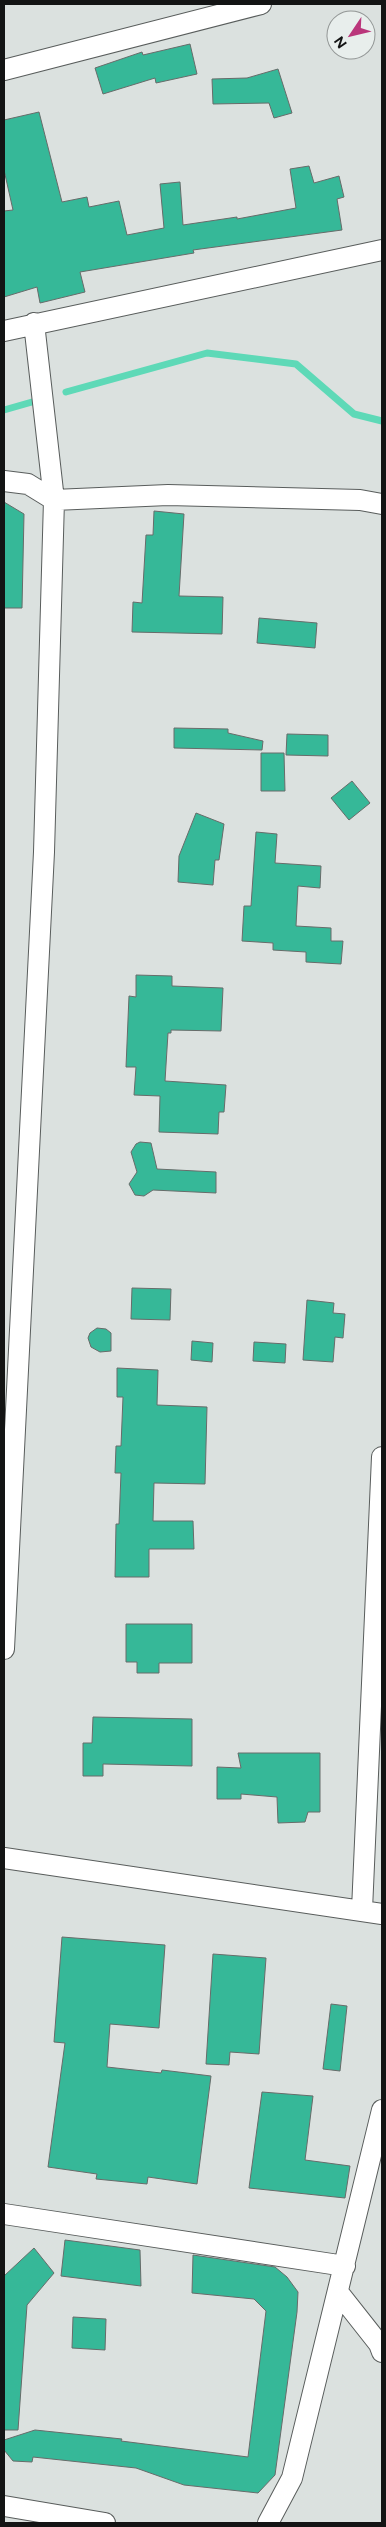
<svg xmlns="http://www.w3.org/2000/svg" width="386" height="2527" viewBox="0 0 386 2527" font-family="Figtree,sans-serif">
<style>
.lines{fill:none;stroke-linecap:round;stroke-linejoin:round}
.stream{stroke:#5ed9b7;stroke-width:7}
.building{fill:#36b898;stroke:#676c6a}
.street-casing{stroke:#595d5c;stroke-width:22}
.street{stroke:#fff;stroke-width:20}
</style>
<rect width="100%" height="100%" fill="#dbe1df"/>
<g class="lines">
<path class="stream" d="M 66,392 L 207,353 L 296,364 L 354,414 L 382,421
M 4,410 L 32,402"/>
</g>
<path class="building" d="M 190,44 L 197,74 L 156,83 L 155,78 L 103,94 L 95,68 L 142,52 L 143,55 Z
M 278,69 L 292,113 L 274,118 L 269,103 L 213,104 L 212,79 L 247,78 Z
M 39,112 L 62,202 L 87,197 L 89,207 L 119,201 L 127,235 L 164,228 L 160,184 L 180,182 L 183,225 L 237,217 L 237,219 L 296,208 L 290,169 L 309,166 L 314,183 L 339,176 L 344,197 L 337,199 L 342,230 L 193,250 L 194,253 L 80,272 L 85,292 L 40,303 L 37,287 L 4,297 L 4,211 L 13,210 L 4,170 L 4,120 Z
M 4,502 L 24,514 L 22,608 L 4,608 Z
M 154,511 L 184,514 L 179,596 L 223,597 L 222,634 L 132,632 L 133,602 L 142,603 L 146,535 L 153,535 Z
M 259,618 L 317,623 L 315,648 L 257,643 Z
M 174,728 L 228,729 L 228,733 L 263,741 L 262,750 L 174,748 Z
M 287,734 L 328,735 L 328,756 L 286,755 Z
M 261,753 L 284,753 L 285,791 L 261,791 Z
M 352,781 L 370,803 L 349,820 L 331,798 Z
M 196,813 L 224,824 L 219,860 L 215,860 L 213,885 L 178,882 L 179,856 Z
M 256,832 L 277,834 L 275,863 L 321,866 L 320,888 L 298,886 L 296,926 L 331,928 L 331,941 L 343,941 L 341,964 L 306,962 L 306,952 L 273,950 L 273,943 L 242,941 L 244,906 L 251,906 Z
M 136,975 L 172,976 L 172,986 L 223,988 L 221,1031 L 171,1030 L 171,1033 L 168,1033 L 165,1081 L 226,1085 L 224,1112 L 219,1112 L 218,1134 L 159,1132 L 160,1096 L 134,1095 L 136,1067 L 126,1067 L 129,996 L 136,997 Z
M 140,1142 L 151,1143 L 157,1169 L 216,1172 L 216,1193 L 153,1190 L 144,1196 L 135,1195 L 129,1184 L 137,1172 L 131,1152 L 136,1144 Z
M 132,1288 L 171,1289 L 170,1320 L 131,1319 Z
M 307,1300 L 334,1303 L 333,1313 L 345,1314 L 343,1338 L 335,1337 L 333,1362 L 303,1360 Z
M 97,1328 L 106,1329 L 111,1333 L 111,1351 L 100,1352 L 91,1347 L 88,1338 L 90,1333 Z
M 192,1341 L 213,1343 L 212,1362 L 191,1360 Z
M 254,1342 L 286,1344 L 285,1363 L 253,1361 Z
M 117,1368 L 158,1370 L 157,1405 L 207,1407 L 205,1484 L 154,1483 L 153,1521 L 193,1521 L 194,1549 L 149,1549 L 149,1577 L 115,1577 L 116,1524 L 119,1524 L 121,1473 L 115,1473 L 116,1446 L 121,1446 L 123,1397 L 117,1397 Z
M 126,1624 L 192,1624 L 192,1663 L 159,1663 L 159,1673 L 137,1673 L 137,1662 L 126,1662 Z
M 93,1717 L 192,1719 L 192,1766 L 103,1764 L 103,1776 L 83,1776 L 83,1743 L 92,1743 Z
M 238,1753 L 320,1753 L 320,1812 L 308,1812 L 305,1822 L 278,1823 L 277,1797 L 241,1794 L 241,1799 L 217,1799 L 217,1767 L 241,1768 Z
M 62,1937 L 165,1945 L 159,2028 L 110,2024 L 107,2067 L 161,2073 L 162,2070 L 211,2076 L 197,2184 L 148,2177 L 147,2184 L 96,2179 L 97,2174 L 48,2167 L 65,2043 L 54,2042 Z
M 213,1954 L 266,1958 L 259,2054 L 230,2052 L 229,2065 L 206,2064 Z
M 331,2004 L 347,2006 L 340,2071 L 323,2069 Z
M 262,2092 L 313,2096 L 305,2160 L 350,2166 L 345,2198 L 249,2188 Z
M 65,2240 L 140,2250 L 141,2286 L 61,2276 Z
M 34,2248 L 54,2273 L 27,2305 L 18,2430 L 4,2430 L 4,2276 Z
M 193,2255 L 275,2267 L 287,2277 L 298,2292 L 297,2312 L 275,2475 L 258,2493 L 184,2485 L 136,2468 L 33,2457 L 32,2462 L 13,2461 L 4,2450 L 4,2440 L 35,2430 L 122,2439 L 121,2441 L 248,2457 L 266,2311 L 254,2299 L 192,2293 Z
M 73,2317 L 106,2319 L 105,2350 L 72,2348 Z"/>
<g class="lines">
<defs>
<path id="street" d="M 4,70 L 261,4
M 4,331 L 382,250
M 4,481 L 28,484 L 54,500 L 168,495 L 360,500 L 382,504
M 4,1649 L 44,852 L 54,500 L 34,323
M 4,1858 L 382,1914
M 362,1910 L 382,1457
M 4,2214 L 345,2266
M 338,2292 L 379,2344 L 382,2352
M 4,2506 L 105,2523
M 268,2523 L 292,2478 L 382,2110"/>
</defs>
<use href="#street" class="street-casing"/>
<use href="#street" class="street"/>
</g>
<rect width="386" height="2527" fill="none" stroke="#131414" stroke-width="10"/>
<g transform="translate(351 35) rotate(235)"><circle r="24" fill="#e8eeec" stroke="#939796"/>
<path d="M0-4L9 19L0 12L-9 19Z" fill="#ba367b"/>
<text y="-8" font-size="14" font-weight="bold" text-anchor="middle" fill="#131414">N</text>
</g>
</svg>
